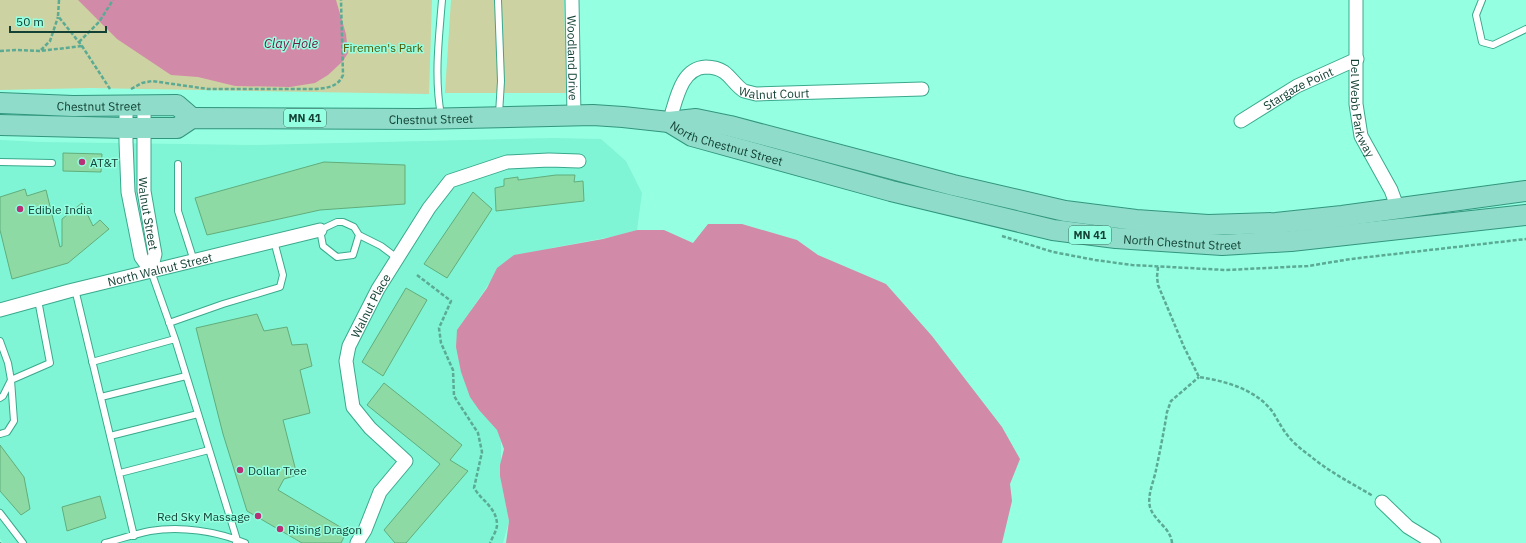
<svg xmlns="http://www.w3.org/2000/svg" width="1526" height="543" viewBox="0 0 1526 543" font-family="'IBM Plex Sans',sans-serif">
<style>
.built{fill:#7ff5d5}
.green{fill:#ccd2a1}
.water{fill:#d18ba8}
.building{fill:#8ddaa5;stroke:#61ad7b}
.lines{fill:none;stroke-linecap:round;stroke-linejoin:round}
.service-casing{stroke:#3aa98e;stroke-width:8}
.minor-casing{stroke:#3aa98e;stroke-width:15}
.primary-casing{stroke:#32967e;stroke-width:22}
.path{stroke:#5baa94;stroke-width:2.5;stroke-dasharray:4 2;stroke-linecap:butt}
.service{stroke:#fff;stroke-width:6}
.minor{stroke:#fff;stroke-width:13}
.primary{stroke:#8edcc9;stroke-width:20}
.poi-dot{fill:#b63175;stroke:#95ffe1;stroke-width:1.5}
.labels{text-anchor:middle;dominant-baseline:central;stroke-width:3;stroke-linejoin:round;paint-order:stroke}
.shield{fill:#95ffe1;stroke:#3a7a69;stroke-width:1}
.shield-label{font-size:11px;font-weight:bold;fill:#134135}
.park-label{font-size:12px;fill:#515600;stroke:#95ffe1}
.street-label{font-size:12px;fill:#134135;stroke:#95ffe1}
.poi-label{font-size:12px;fill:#134135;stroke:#95ffe1;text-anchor:start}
.water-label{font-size:13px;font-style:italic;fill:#701d47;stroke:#95ffe1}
</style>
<rect width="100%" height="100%" fill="#95ffe1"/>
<path class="built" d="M 553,138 L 601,139 L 626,161 L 642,193 L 637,230 L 615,236 L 551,248 L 492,279 L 471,310 L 488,396 L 501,441 L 501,480 L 509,521 L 503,543 L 3,543 L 0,539 L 0,140 L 41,142 L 254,145 Z"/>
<path class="green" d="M 0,0 L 432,0 L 429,94 L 90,88 L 0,90 Z
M 451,0 L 564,0 L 566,93 L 445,93 Z"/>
<path class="water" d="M 78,0 L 336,0 L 346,34 L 348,53 L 343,61 L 328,75 L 315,83 L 290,87 L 235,86 L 198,77 L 171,75 L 117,39 Z
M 708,224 L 742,224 L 797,240 L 818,255 L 886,284 L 932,336 L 1002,427 L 1020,459 L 1010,484 L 1012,501 L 1002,543 L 506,543 L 509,521 L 500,476 L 500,465 L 504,449 L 497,430 L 479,410 L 470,397 L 461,372 L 456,347 L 457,330 L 487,288 L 497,268 L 514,255 L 603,239 L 637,230 L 664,230 L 693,243 Z"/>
<path class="building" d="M 63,153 L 102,154 L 101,172 L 63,171 Z
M 324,162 L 405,165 L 405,204 L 320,210 L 207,235 L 195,198 Z
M 556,175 L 575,175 L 574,182 L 583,181 L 584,201 L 496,211 L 495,188 L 504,186 L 504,179 L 518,177 L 518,180 Z
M 25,189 L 27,196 L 46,190 L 60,247 L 62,246 L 62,219 L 82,203 L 93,226 L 100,220 L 109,229 L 68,263 L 12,279 L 0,230 L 0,197 Z
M 473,192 L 492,209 L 447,278 L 424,264 Z
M 406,288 L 427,300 L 383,376 L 362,362 Z
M 257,314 L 264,331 L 287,327 L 292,345 L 307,344 L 312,366 L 300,370 L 310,413 L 283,420 L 297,475 L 284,479 L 278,490 L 347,531 L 341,543 L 302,543 L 247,511 L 223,434 L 196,328 Z
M 384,383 L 462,445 L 450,460 L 468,471 L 406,543 L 395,543 L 384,530 L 440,464 L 367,405 Z
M 0,445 L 24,477 L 30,509 L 21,515 L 0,491 Z
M 100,496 L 106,518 L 67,531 L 62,507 Z"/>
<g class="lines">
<defs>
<path id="service" d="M 498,0 L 501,81 L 499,114
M 1482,0 L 1476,15 L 1482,42 L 1493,45 L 1526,29
M 441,115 C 434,77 439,38 442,0
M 0,162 L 52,163
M 178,164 L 178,211 L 194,261
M 359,235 L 353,255 L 337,257 L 323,246 L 320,230 L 337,222 L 343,222 L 354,227 L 359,235 L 381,246 L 397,258
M 151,271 L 175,339 L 237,540 L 236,543
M 75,289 L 134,536
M 169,323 L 223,304 L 280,287 L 283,275 L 274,241
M 0,341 L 8,363 L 11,380 L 3,396 L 0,398
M 92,362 L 175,339
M 101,397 L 186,376
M 0,434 L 7,432 L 14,421 L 11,380 L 50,363 L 38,300
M 110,436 L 198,414
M 120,473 L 209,450
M 0,513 L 23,543
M 105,543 C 120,539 135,534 150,531 C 181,526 216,531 245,543"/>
<g id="minor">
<path id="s1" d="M 572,0 L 574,116"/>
<path id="s2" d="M 1356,0 L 1356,104 L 1361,136 L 1391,190 L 1398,209"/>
<path d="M 126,106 L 126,142 L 128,192 L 141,257 L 151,271"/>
<path id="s3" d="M 144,106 L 144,191 L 155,254 L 151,271"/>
<path id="s4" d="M 1241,121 L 1297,86 L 1357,59"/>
<path id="s5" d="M 669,122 C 676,102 680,68 706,67 C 713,67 718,68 724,72 C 731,77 736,86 744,91 C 748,92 752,93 756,94 L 922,89"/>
<path id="s6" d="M 0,310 L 69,291 L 320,230"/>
<path d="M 1382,502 L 1408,527 L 1434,543"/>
<path id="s7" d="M 357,543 L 365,530 L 380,492 L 406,461 L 370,428 L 353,407 L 346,361 L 349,346 L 378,289 L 429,208 L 450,181 L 507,162 L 549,160 L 579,161"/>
</g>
<g id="primary">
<path id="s8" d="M 0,103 L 73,106 L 177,105 L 192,118"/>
<path id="s9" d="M 669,122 L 692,136 L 891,191 L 1053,230 L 1116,238 L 1222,245 L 1291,241 L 1526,215"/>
<path id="s10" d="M 0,125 L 126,128 L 177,128 L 192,118 L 418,119 L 593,115 L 623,117 L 669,122 L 696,119 L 730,126 L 953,185 L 1065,211 L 1136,220 L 1208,225 L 1276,223 L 1342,216 L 1526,191"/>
</g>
</defs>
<use href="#service" class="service-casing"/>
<use href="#minor" class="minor-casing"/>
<use href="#primary" class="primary-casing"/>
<path class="path" d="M 59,0 L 58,16 L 82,46 L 110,89
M 79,42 L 99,22 L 113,0
M 41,50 L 50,41 L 58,17
M 0,51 L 16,50 L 40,51 L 82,46
M 131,89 L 142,83 L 152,81 L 208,89 L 316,89 C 327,88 338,87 343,75 L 341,0
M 1002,236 L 1053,252 L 1095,260 L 1132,265 L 1226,270 L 1308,266 L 1351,259 L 1526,239
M 1158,267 L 1157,277 L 1158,285 L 1184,347 L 1199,377 C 1225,381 1255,389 1272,411 C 1276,417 1279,423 1283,429 C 1289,439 1299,448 1309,455 C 1328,471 1351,483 1373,496
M 417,275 L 451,301 L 439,328 L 441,343 L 453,370 L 454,396 L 478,433 L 482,452 L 474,488 C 482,501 497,508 497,525 C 497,530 492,538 490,543
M 0,542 L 0,543
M 1172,543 C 1171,528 1154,521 1150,507 C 1147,495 1154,481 1156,470 C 1160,451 1164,431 1167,412 L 1171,401 L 1199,377"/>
<use href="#service" class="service"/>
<use href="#minor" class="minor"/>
<use href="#primary" class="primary"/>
</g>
<g class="poi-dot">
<circle cx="82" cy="162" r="4"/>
<circle cx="20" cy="209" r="4"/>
<circle cx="240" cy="470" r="4"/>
<circle cx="258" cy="516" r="4"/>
<circle cx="280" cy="529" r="4"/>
</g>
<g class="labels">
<g class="shield">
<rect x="284" y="109" width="42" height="18" rx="3"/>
<rect x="1069" y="226" width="42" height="18" rx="3"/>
</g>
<g class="shield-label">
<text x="305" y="118">MN 41</text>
<text x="1090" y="235">MN 41</text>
</g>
<g class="park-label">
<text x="383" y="47">Firemen's Park</text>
</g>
<g class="street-label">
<text stroke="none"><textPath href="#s1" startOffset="58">Woodland Drive</textPath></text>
<text stroke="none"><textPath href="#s5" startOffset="148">Walnut Court</textPath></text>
<text stroke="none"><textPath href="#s4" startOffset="66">Stargaze Point</textPath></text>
<text stroke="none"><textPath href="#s8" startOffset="99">Chestnut Street</textPath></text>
<text stroke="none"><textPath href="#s2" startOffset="109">Del Webb Parkway</textPath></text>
<text stroke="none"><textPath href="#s10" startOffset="434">Chestnut Street</textPath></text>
<text stroke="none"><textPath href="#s9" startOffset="62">North Chestnut Street</textPath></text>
<text stroke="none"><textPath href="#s3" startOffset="108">Walnut Street</textPath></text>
<text stroke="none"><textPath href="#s9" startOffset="530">North Chestnut Street</textPath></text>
<text stroke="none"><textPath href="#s6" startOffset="165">North Walnut Street</textPath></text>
<text stroke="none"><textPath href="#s7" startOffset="280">Walnut Place</textPath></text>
</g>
<g class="poi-label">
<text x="90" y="162">AT&amp;T</text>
<text x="28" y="209">Edible India</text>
<text x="248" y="470">Dollar Tree</text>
<text x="250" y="516" text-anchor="end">Red Sky Massage</text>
<text x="288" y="529">Rising Dragon</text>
</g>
<g class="water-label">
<text x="291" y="43">Clay Hole</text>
</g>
</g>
<path d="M10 26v6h96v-6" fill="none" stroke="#134135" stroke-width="2"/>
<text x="16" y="26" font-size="12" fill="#134135" stroke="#95ffe1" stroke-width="3" paint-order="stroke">50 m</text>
</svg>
